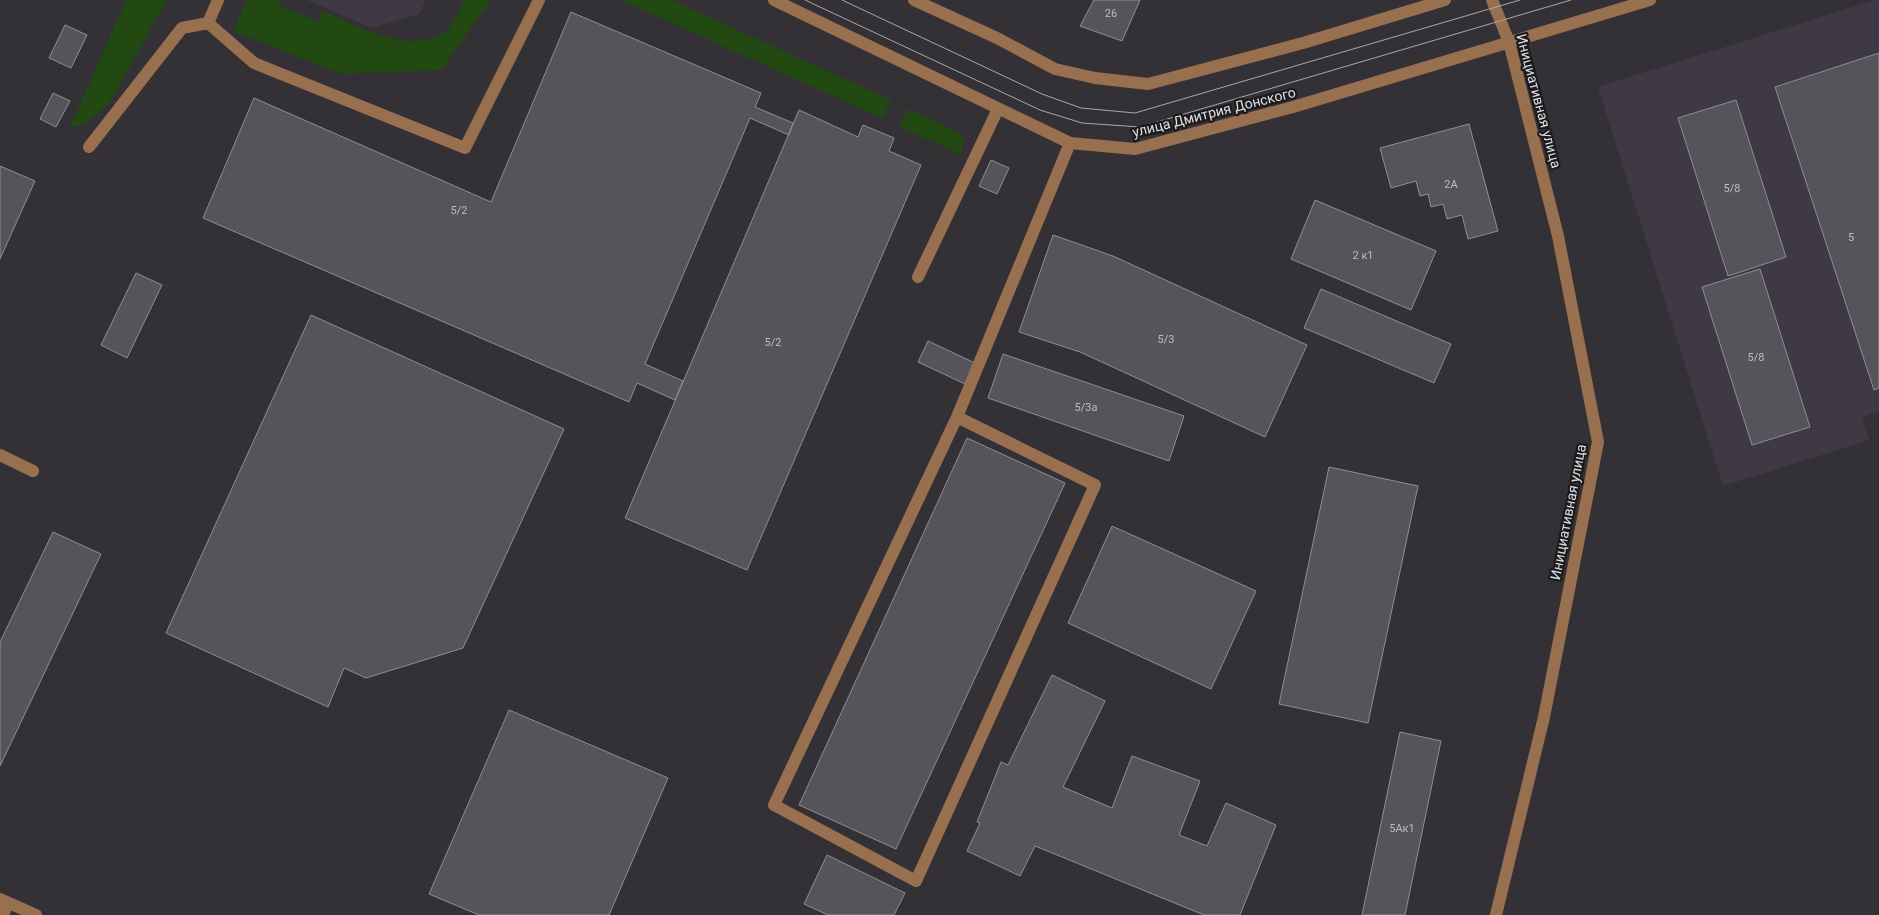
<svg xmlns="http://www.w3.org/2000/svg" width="1879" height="915" viewBox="0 0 1879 915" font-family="Roboto,sans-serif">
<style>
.built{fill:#3e3944}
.green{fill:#214911}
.building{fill:#54545a;stroke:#8e8e94}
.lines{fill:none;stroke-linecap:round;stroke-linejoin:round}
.minor{stroke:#99704f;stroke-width:12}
.tram{stroke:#aaa8ab;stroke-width:1}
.labels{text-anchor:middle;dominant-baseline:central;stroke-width:4.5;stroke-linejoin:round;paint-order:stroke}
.number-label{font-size:11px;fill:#bdbcbf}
.street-label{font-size:14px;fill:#e0dee1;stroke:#1b1a1c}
</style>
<rect width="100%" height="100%" fill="#343136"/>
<path class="built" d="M 307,0 L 426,0 L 419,14 L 372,28 Z
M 1875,0 L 1879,0 L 1879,411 L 1862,417 L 1869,440 L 1723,486 L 1598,87 Z"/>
<path class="green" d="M 126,0 L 167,0 L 110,102 L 86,124 L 70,127 Z
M 247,0 L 280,0 L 279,5 L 318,22 L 323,11 C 356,24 405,54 441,35 C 452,29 459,11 464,0 L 491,0 L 441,70 L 342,74 L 233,31 Z
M 621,0 L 671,0 L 891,100 L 882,118 Z
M 908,109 L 964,135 L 961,155 L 899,126 Z"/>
<path class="building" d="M 1094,0 L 1140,0 L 1122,41 L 1080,26 Z
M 571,12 L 761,93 L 755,107 L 793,123 L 789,135 L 750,118 L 645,364 L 683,381 L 675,400 L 637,383 L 629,402 L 203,218 L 254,98 L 491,202 Z
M 65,25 L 87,35 L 71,68 L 49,58 Z
M 1879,53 L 1879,388 L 1874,390 L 1775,87 Z
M 53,93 L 70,101 L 56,127 L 40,119 Z
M 1736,100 L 1786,257 L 1728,276 L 1678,118 Z
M 799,110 L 858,137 L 863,125 L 894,138 L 889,151 L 921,165 L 747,570 L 625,518 Z
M 1469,124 L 1498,231 L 1468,239 L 1462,215 L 1447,219 L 1443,204 L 1431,207 L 1428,194 L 1420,196 L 1416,181 L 1391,188 L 1380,148 Z
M 991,160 L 1009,168 L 997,194 L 979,186 Z
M 0,166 L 35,181 L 0,259 Z
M 1315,200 L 1436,251 L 1411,310 L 1291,259 Z
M 1053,235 L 1113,256 L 1307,345 L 1265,437 L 1080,352 L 1019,332 Z
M 1760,269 L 1810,427 L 1752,445 L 1702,287 Z
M 136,273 L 162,285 L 127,358 L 101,345 Z
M 1321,289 L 1451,344 L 1434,383 L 1304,328 Z
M 311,315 L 564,429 L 463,648 L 366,678 L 344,668 L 328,707 L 166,633 Z
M 928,341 L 975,363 L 965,384 L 918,362 Z
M 1003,354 L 1184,416 L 1169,461 L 988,398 Z
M 967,438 L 1065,483 L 896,849 L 799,805 Z
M 1329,467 L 1418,486 L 1368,723 L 1279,704 Z
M 1112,526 L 1256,591 L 1211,689 L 1068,623 Z
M 53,532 L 101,554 L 0,766 L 0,642 Z
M 1052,675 L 1105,701 L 1063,787 L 1112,808 L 1132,756 L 1200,781 L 1179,835 L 1207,846 L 1226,803 L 1276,825 L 1240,915 L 1204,915 L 1035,846 L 1020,876 L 967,851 L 980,823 L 977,822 L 1001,762 L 1008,765 Z
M 509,710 L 668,778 L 609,915 L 479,915 L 429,894 Z
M 1400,732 L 1441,741 L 1405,915 L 1362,915 Z
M 827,855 L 905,893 L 894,915 L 828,915 L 804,904 Z"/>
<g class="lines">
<path class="minor" d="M 218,0 L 208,23 L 254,63 L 465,148 L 539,0
M 774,0 L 1070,143 L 1135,149 L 1293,107 L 1650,0
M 914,0 L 997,38 L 1055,69 L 1095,78 L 1148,84 L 1303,43 L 1445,0
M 1492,0 L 1509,42 L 1558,236 L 1598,442 L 1544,717 L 1496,915
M 89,147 L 182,28 L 208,23
M 918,277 L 998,109
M 957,417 L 1095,485 L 916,881 L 774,805 L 957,417 L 1070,143
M 0,455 L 33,471
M 0,899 L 36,915
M 3,915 L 8,903"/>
<path class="tram" d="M 805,0 L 1040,110 L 1082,123 L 1140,127 L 1571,0
M 842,0 L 1042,94 L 1081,108 L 1135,113 L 1520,0"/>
</g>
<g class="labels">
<g class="number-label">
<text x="1111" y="13">26</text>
<text x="1451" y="184">2А</text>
<text x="1732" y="188">5/8</text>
<text x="459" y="210">5/2</text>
<text x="1851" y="237">5</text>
<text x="1363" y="255">2 к1</text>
<text x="1166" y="339">5/3</text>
<text x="773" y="342">5/2</text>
<text x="1756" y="357">5/8</text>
<text x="1086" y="407">5/3а</text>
<text x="1402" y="828">5Ак1</text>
</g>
<g class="street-label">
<text transform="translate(1539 101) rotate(75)">Инициативная улица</text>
<text transform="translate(1214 112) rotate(-14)">улица Дмитрия Донского</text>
<text transform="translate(1568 512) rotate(-79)">Инициативная улица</text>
</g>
</g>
</svg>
